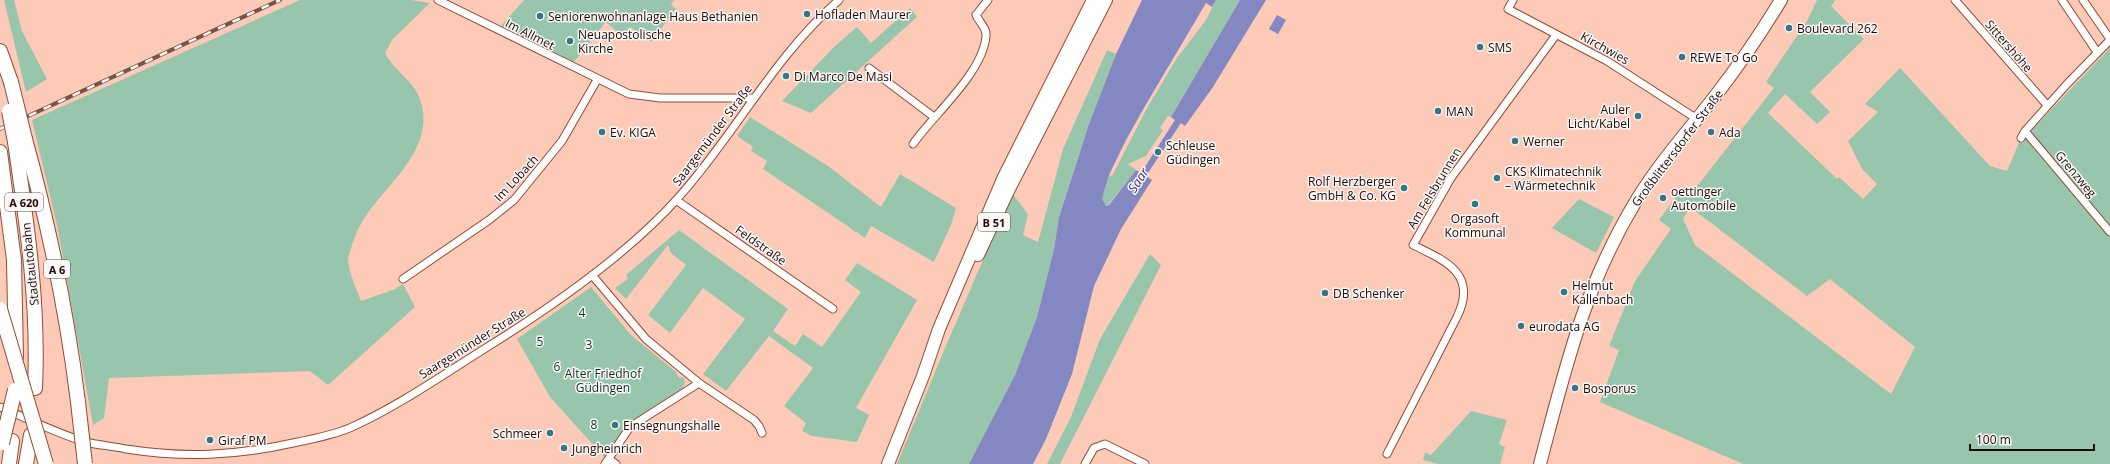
<svg xmlns="http://www.w3.org/2000/svg" width="2110" height="464" viewBox="0 0 2110 464" font-family="'Open Sans',sans-serif">
<style>
.green{fill:#98c6ad;fill-rule:evenodd}
.water{fill:#8488c2}
.lines{fill:none;stroke-linecap:round;stroke-linejoin:round}
.river{stroke:#8488c2;stroke-width:15}
.minor-casing{stroke:#944b30;stroke-width:9}
.primary-casing{stroke:#944b30;stroke-width:14}
.motorway-casing{stroke:#944b30;stroke-width:16}
.minor{stroke:#fff;stroke-width:7}
.primary{stroke:#fff;stroke-width:12}
.motorway{stroke:#fff;stroke-width:14}
.rail-casing{stroke:#785348;stroke-width:4}
.rail{stroke:#f8f8f8;stroke-width:2.5;stroke-dasharray:8;stroke-linecap:butt}
.motorway-bridge-casing{stroke:#944b30;stroke-width:16;stroke-linecap:butt}
.motorway-bridge{stroke:#fff;stroke-width:14}
.poi-dot{fill:#357589;stroke:#f8f8f8;stroke-width:1.5}
.labels{text-anchor:middle;dominant-baseline:central;stroke-width:3;stroke-linejoin:round;paint-order:stroke}
.shield{fill:#f8f8f8;stroke:#64504b;stroke-width:1}
.shield-label{font-size:11px;font-weight:bold;fill:#250801}
.poi-label{font-size:12px;fill:#250801;stroke:#f8f8f8;text-anchor:start}
.street-label{font-size:12px;fill:#250801;stroke:#f8f8f8}
.park-label{font-size:12px;fill:#113022;stroke:#f8f8f8}
.water-label{font-size:13px;font-style:italic;fill:#39377e;stroke:#f8f8f8}
</style>
<rect width="100%" height="100%" fill="#fdcab8"/>
<path class="green" d="M 4,0 L 14,0 L 22,31 L 47,79 L 26,92 Z
M 300,0 L 411,0 L 430,3 L 392,40 L 385,53 C 394,71 413,80 420,99 C 436,144 394,178 370,210 C 362,220 356,233 352,245 C 351,250 348,255 348,260 C 349,273 356,288 361,301 L 395,289 L 403,284 L 415,307 L 328,385 L 310,371 L 109,378 L 104,418 L 93,425 L 57,225 L 32,120 Z
M 524,0 L 674,0 L 671,5 L 676,9 L 651,42 L 630,27 L 622,36 L 606,22 L 574,62 L 501,26 Z
M 1216,0 L 1240,0 L 1171,117 L 1168,116 L 1161,126 L 1160,128 L 1163,130 L 1146,156 L 1128,164 L 1136,170 L 1108,205 L 1104,205 L 1102,199 L 1109,175 L 1112,176 L 1147,108 L 1177,58 L 1206,20 Z
M 1817,0 L 1836,0 L 1831,6 L 1864,39 L 1810,92 L 1830,112 L 1817,124 L 1785,94 L 1768,113 L 1837,179 L 1839,177 L 1863,199 L 1877,184 L 1862,169 L 1848,141 L 1878,112 L 1865,104 L 1900,68 L 1990,166 L 2007,171 L 2021,138 L 2028,134 L 2110,48 L 2110,227 L 2066,178 L 2110,232 L 2110,464 L 1743,464 L 1600,402 L 1619,350 L 1609,346 L 1635,281 L 1671,229 L 1659,220 L 1682,188 L 1691,194 L 1774,88 L 1766,82 L 1807,21 ZM 1690,207 L 1807,296 L 1830,279 L 1915,347 L 1891,394 L 1695,245 L 1683,219 Z
M 910,8 L 917,17 L 811,113 L 782,101 L 835,46 L 857,27 L 871,43 Z
M 1107,50 L 1116,54 L 1089,124 L 1059,216 L 1054,249 L 1037,317 L 1015,375 L 969,464 L 897,464 L 945,348 L 1012,193 L 1028,214 L 1023,235 L 1038,242 L 1063,149 Z
M 750,117 L 828,166 L 881,207 L 900,174 L 956,208 L 951,225 L 934,262 L 871,226 L 865,238 L 763,169 L 767,161 L 751,151 L 753,147 L 737,136 Z
M 1579,199 L 1614,217 L 1596,253 L 1552,228 Z
M 679,230 L 788,309 L 773,331 L 795,346 L 803,334 L 822,347 L 861,292 L 845,280 L 857,263 L 917,300 L 856,408 L 869,415 L 857,442 L 812,436 L 802,431 L 806,423 L 784,406 L 813,368 L 769,336 L 726,391 L 703,374 L 745,319 L 703,288 L 670,333 L 648,315 L 686,265 L 671,253 L 668,245 L 626,299 L 615,288 L 628,279 L 626,275 Z
M 1150,254 L 1161,265 L 1060,464 L 1047,464 L 1071,417 L 1100,339 Z
M 591,287 L 631,335 L 676,372 L 679,378 L 683,377 L 685,383 L 680,392 L 626,426 L 605,458 L 550,397 L 517,339 Z
M 1471,411 L 1507,420 L 1499,444 L 1505,447 L 1500,464 L 1438,464 L 1423,460 L 1425,452 L 1431,455 Z"/>
<path class="water" d="M 1142,0 L 1171,0 L 1172,2 L 1175,0 L 1216,0 L 1212,7 L 1206,3 L 1145,106 L 1126,140 L 1109,175 L 1102,199 L 1106,206 L 1109,205 L 1136,170 L 1141,173 L 1175,120 L 1171,117 L 1240,0 L 1266,0 L 1213,87 L 1185,126 L 1181,123 L 1146,176 L 1152,180 L 1121,229 L 1094,286 L 1072,374 L 1046,439 L 1033,464 L 969,464 L 1015,375 L 1037,317 L 1054,249 L 1059,217 L 1089,124 L 1116,54 Z
M 1277,15 L 1286,20 L 1278,34 L 1269,29 Z"/>
<g class="lines">
<path class="river" d="M 1162,21 L 1173,0"/>
<defs>
<path id="minor" d="M 438,0 L 629,94 L 660,98 L 754,98
M 1513,0 L 1508,9 L 1607,61 L 1697,119
M 1955,0 L 2047,105
M 2062,0 L 2097,52
M 2083,0 L 2110,39
M 869,68 L 934,117
M 2025,131 L 2110,232
M 2021,138 L 2025,131 L 2067,84 L 2110,40
M 913,144 C 934,114 983,73 986,36 C 987,28 979,22 976,15 L 988,0
M 676,200 L 833,309
M 592,275 L 646,339 L 699,383 L 754,420 L 759,426 L 762,433
M 403,279 L 489,220 L 514,200 L 562,141 L 597,80
M 0,407 C 28,419 56,433 85,442 C 98,445 112,446 126,449 C 184,458 235,456 293,443 C 313,439 334,435 352,427 C 400,405 444,374 489,346 C 553,306 627,255 678,198 C 735,135 774,56 839,0
M 1387,454 L 1457,317 C 1478,274 1446,261 1413,245 L 1451,178 L 1556,35
M 609,459 L 616,464
M 605,464 L 630,427 L 699,383
M 1085,464 L 1094,448 L 1105,444 L 1145,464"/>
<path id="primary" d="M 978,255 L 1009,189 L 1106,0
M 888,464 L 923,376 L 939,329 L 1003,179 L 1093,0
M 1540,464 C 1565,369 1584,287 1636,201 C 1659,163 1689,130 1716,95 C 1740,64 1761,33 1781,0"/>
<path id="motorway" d="M 0,51 L 11,82
M 25,139 C 49,226 67,313 78,402
M 15,142 C 27,224 39,305 35,388
M 0,152 L 14,260 L 16,357
M 9,464 L 12,441
M 26,464 L 31,435"/>
</defs>
<use href="#minor" class="minor-casing"/>
<use href="#primary" class="primary-casing"/>
<use href="#motorway" class="motorway-casing"/>
<use href="#minor" class="minor"/>
<use href="#primary" class="primary"/>
<use href="#motorway" class="motorway"/>
<defs>
<path id="rail" d="M 0,129 L 280,0"/>
</defs>
<use href="#rail" class="rail-casing"/>
<use href="#rail" class="rail"/>
<defs>
<path id="motorway-bridge" d="M 11,82 L 25,139
M 9,111 L 15,142
M 0,309 L 46,464
M 78,402 L 85,464
M 2,443 L 15,390"/>
</defs>
<use href="#motorway-bridge" class="motorway-bridge-casing"/>
<use href="#motorway-bridge" class="motorway-bridge"/>
</g>
<g class="poi-dot">
<circle cx="807" cy="14" r="4"/>
<circle cx="540" cy="16" r="4"/>
<circle cx="1789" cy="28" r="4"/>
<circle cx="570" cy="41" r="4"/>
<circle cx="1480" cy="47" r="4"/>
<circle cx="1682" cy="57" r="4"/>
<circle cx="786" cy="76" r="4"/>
<circle cx="1438" cy="111" r="4"/>
<circle cx="1638" cy="116" r="4"/>
<circle cx="602" cy="132" r="4"/>
<circle cx="1711" cy="132" r="4"/>
<circle cx="1515" cy="141" r="4"/>
<circle cx="1158" cy="152" r="4"/>
<circle cx="1497" cy="178" r="4"/>
<circle cx="1404" cy="188" r="4"/>
<circle cx="1663" cy="198" r="4"/>
<circle cx="1475" cy="204" r="4"/>
<circle cx="1564" cy="292" r="4"/>
<circle cx="1325" cy="293" r="4"/>
<circle cx="1521" cy="326" r="4"/>
<circle cx="1575" cy="388" r="4"/>
<circle cx="615" cy="425" r="4"/>
<circle cx="550" cy="433" r="4"/>
<circle cx="210" cy="440" r="4"/>
<circle cx="564" cy="448" r="4"/>
</g>
<g class="labels">
<g class="shield">
<rect x="5" y="193" width="38" height="18" rx="3"/>
<rect x="978" y="213" width="32" height="18" rx="3"/>
<rect x="44" y="260" width="26" height="18" rx="3"/>
</g>
<g class="shield-label">
<text x="24" y="202">A 620</text>
<text x="994" y="222">B 51</text>
<text x="57" y="269">A 6</text>
</g>
<g class="poi-label">
<text x="815" y="14">Hofladen Maurer</text>
<text x="548" y="16">Seniorenwohnanlage Haus Bethanien</text>
<text x="1797" y="28">Boulevard 262</text>
<text x="578" y="34">Neuapostolische<tspan x="578" dy="14">Kirche</tspan></text>
<text x="1488" y="47">SMS</text>
<text x="1690" y="57">REWE To Go</text>
<text x="794" y="76">Di Marco De Masi</text>
<text x="1630" y="109" text-anchor="end">Auler<tspan x="1630" dy="14">Licht/Kabel</tspan></text>
<text x="1446" y="111">MAN</text>
<text x="610" y="132">Ev. KIGA</text>
<text x="1719" y="132">Ada</text>
<text x="1523" y="141">Werner</text>
<text x="1166" y="145">Schleuse<tspan x="1166" dy="14">Güdingen</tspan></text>
<text x="1505" y="171">CKS Klimatechnik<tspan x="1505" dy="14">– Wärmetechnik</tspan></text>
<text x="1396" y="181" text-anchor="end">Rolf Herzberger<tspan x="1396" dy="14">GmbH &amp; Co. KG</tspan></text>
<text x="1671" y="191">oettinger<tspan x="1671" dy="14">Automobile</tspan></text>
<text x="1475" y="218" text-anchor="middle">Orgasoft<tspan x="1475" dy="14">Kommunal</tspan></text>
<text x="1572" y="285">Helmut<tspan x="1572" dy="14">Kallenbach</tspan></text>
<text x="1333" y="293">DB Schenker</text>
<text x="1529" y="326">eurodata AG</text>
<text x="1583" y="388">Bosporus</text>
<text x="623" y="425">Einsegnungshalle</text>
<text x="542" y="433" text-anchor="end">Schmeer</text>
<text x="218" y="440">Giraf PM</text>
<text x="572" y="448">Jungheinrich</text>
</g>
<g class="street-label">
<text transform="translate(530 34) rotate(27)">Im Allmet</text>
<text transform="translate(2009 46) rotate(49)">Sittershöhe</text>
<text transform="translate(1605 48) rotate(29)">Kirchwies</text>
<text transform="translate(712 135) rotate(-53)">Saargemünder Straße</text>
<text transform="translate(1677 148) rotate(-53)">Großblittersdorfer Straße</text>
<text transform="translate(2076 174) rotate(50)">Grenzweg</text>
<text transform="translate(516 178) rotate(-47)">Im Lobach</text>
<text transform="translate(1434 188) rotate(-59)">Am Felsbrunnen</text>
<text transform="translate(761 245) rotate(35)">Feldstraße</text>
<text transform="translate(30 264) rotate(-96)">Stadtautobahn</text>
<text transform="translate(472 343) rotate(-32)">Saargemünder Straße</text>
</g>
<g class="park-label">
<text x="582" y="312">4</text>
<text x="540" y="341">5</text>
<text x="589" y="344">3</text>
<text x="557" y="366">6</text>
<text x="603" y="373">Alter Friedhof<tspan x="603" dy="14">Güdingen</tspan></text>
<text x="594" y="424">8</text>
</g>
<g class="water-label">
<text transform="translate(1138 180) rotate(-57)">Saar</text>
</g>
</g>
<path d="M1970 444v6h124v-6" fill="none" stroke="#250801" stroke-width="2"/>
<text x="1976" y="444" font-size="12" fill="#250801" stroke="#f8f8f8" stroke-width="3" paint-order="stroke">100 m</text>
</svg>
